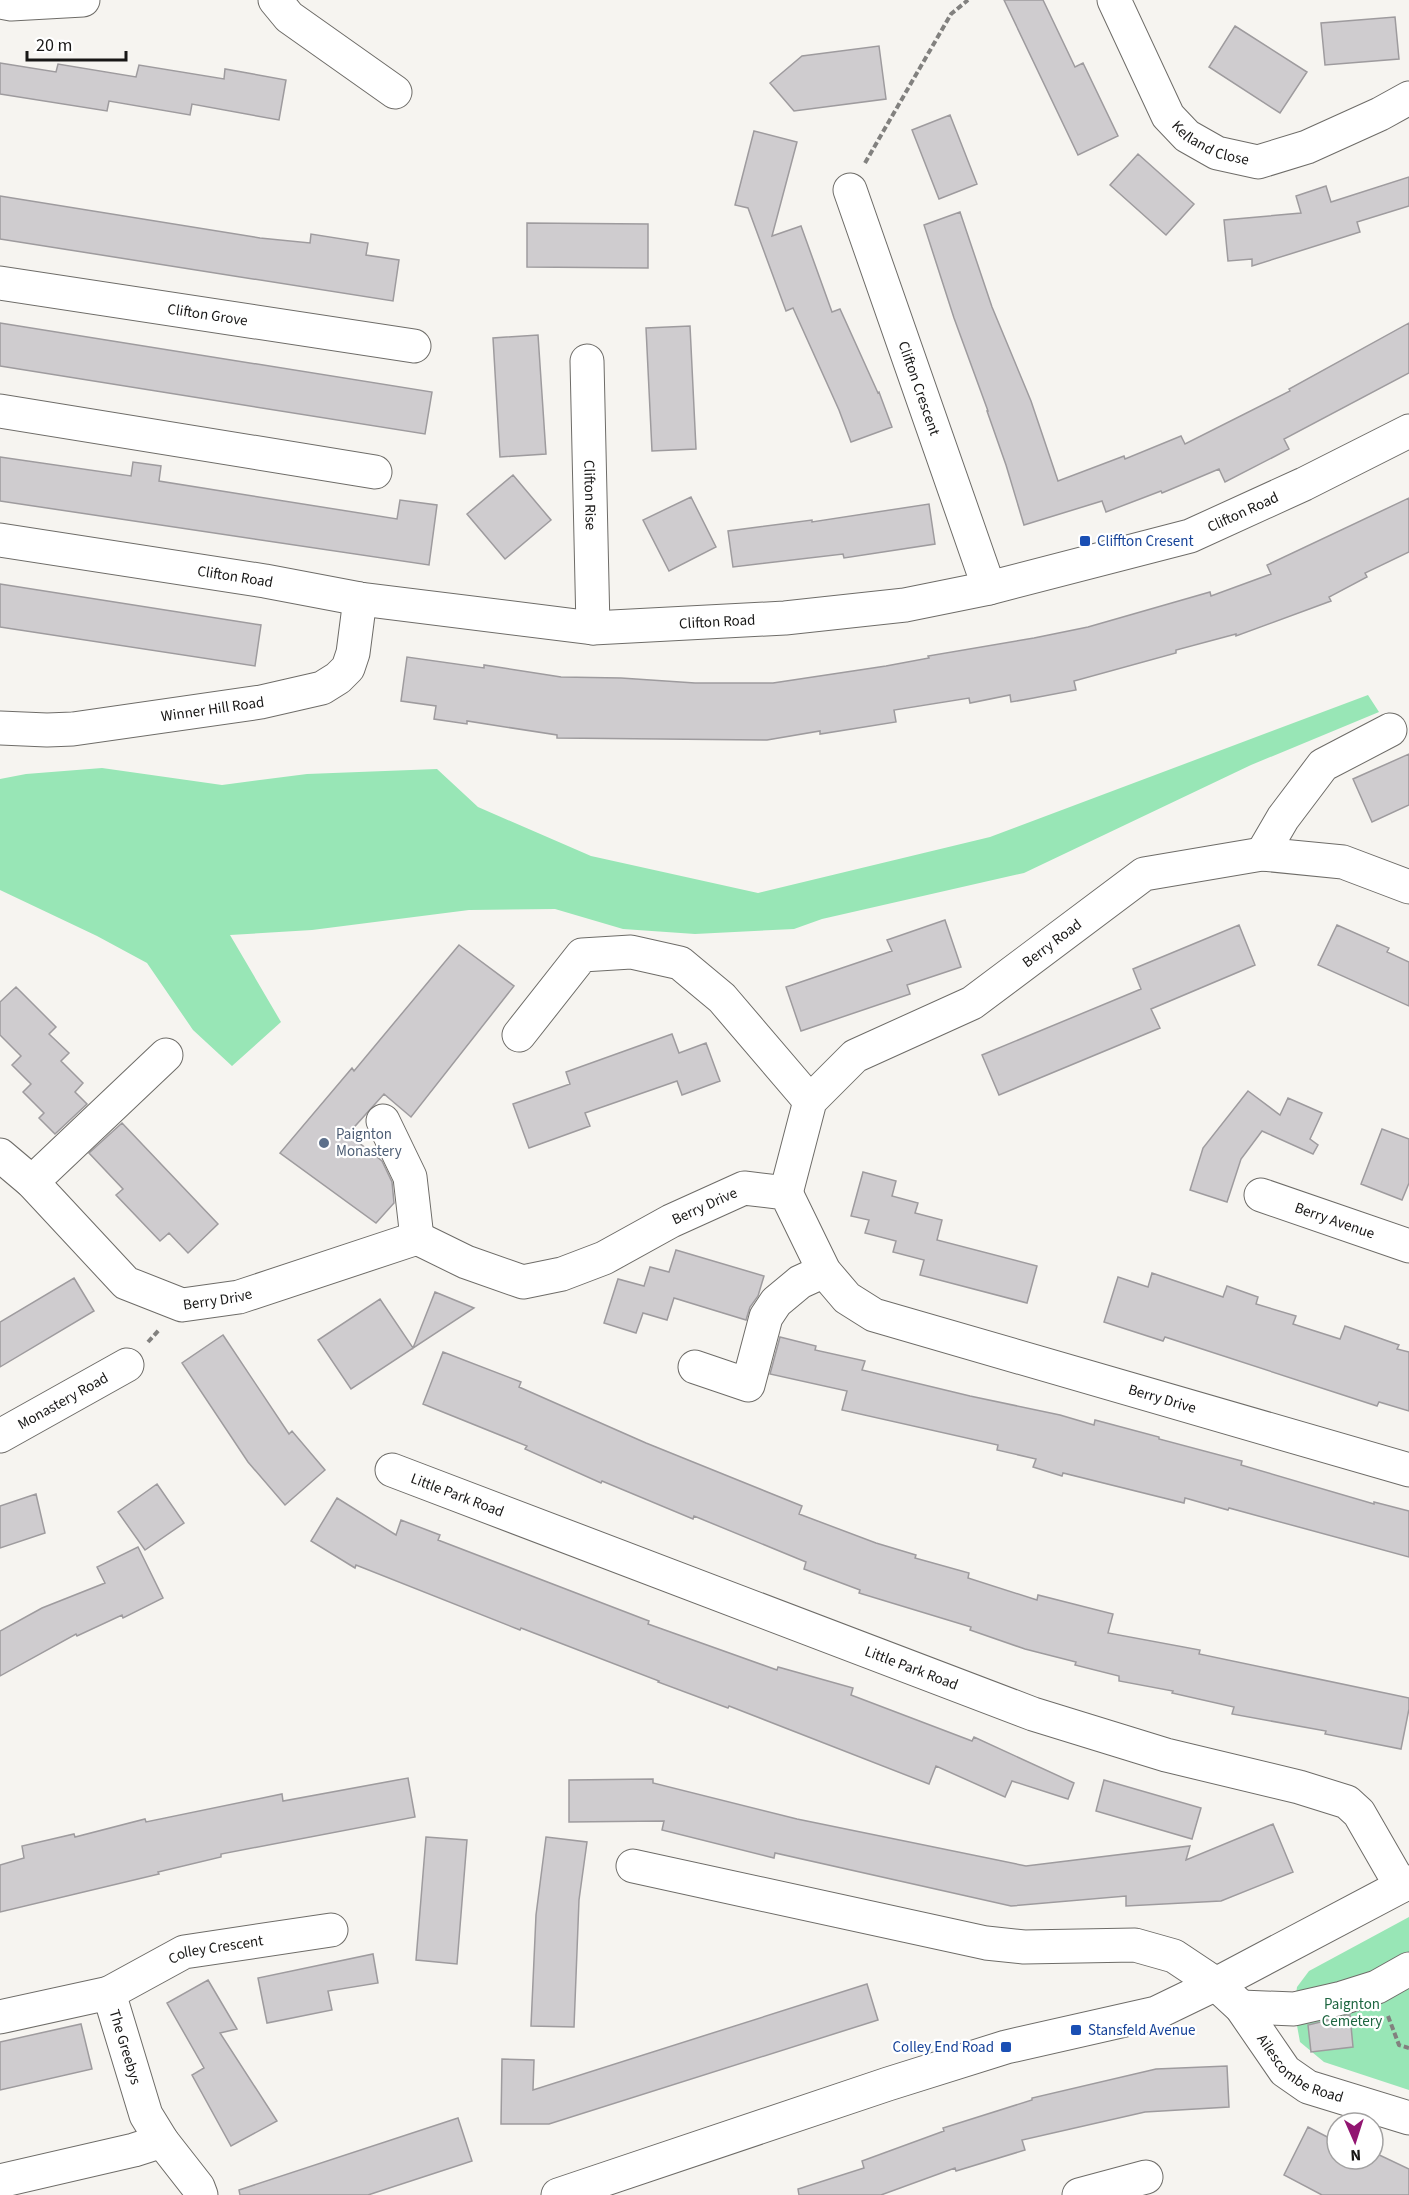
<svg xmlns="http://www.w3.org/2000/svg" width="1409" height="2195" viewBox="0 0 1409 2195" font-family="'Source Sans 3',sans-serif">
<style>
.green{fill:#98e6b6}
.building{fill:#cfcccf;stroke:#9e9b9e;stroke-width:1.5}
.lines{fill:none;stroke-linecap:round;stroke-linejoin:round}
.minor-casing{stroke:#6e6c68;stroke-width:35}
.path{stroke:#82817f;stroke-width:4;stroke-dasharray:6 3;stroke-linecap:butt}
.minor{stroke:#fff;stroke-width:33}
.transit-dot{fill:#1a4fb4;stroke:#fff;stroke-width:2}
.service-dot{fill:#5c6f8a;stroke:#fff;stroke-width:2}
.labels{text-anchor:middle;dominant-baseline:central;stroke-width:4.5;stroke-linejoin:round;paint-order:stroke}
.street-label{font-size:15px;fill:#181716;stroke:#fff}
.transit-label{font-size:15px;fill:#164399;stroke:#fff;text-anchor:start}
.service-label{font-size:15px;fill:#4e5e75;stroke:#fff;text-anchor:start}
.park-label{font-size:15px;fill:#1e6641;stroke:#fff}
</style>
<rect width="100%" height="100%" fill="#f6f4f0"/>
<path class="green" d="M 1368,695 L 1379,712 L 1251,765 L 1024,873 L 822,919 L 794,929 L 695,934 L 623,929 L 555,909 L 469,910 L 312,930 L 230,935 L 281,1022 L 232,1066 L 193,1030 L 147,963 L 97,936 L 0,890 L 0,779 L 26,774 L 102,768 L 222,785 L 307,774 L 437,769 L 478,807 L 591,856 L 758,893 L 990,837 Z
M 1409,1917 L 1409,2090 L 1324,2062 L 1300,2042 L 1294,2009 L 1297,1987 L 1309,1971 Z"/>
<path class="building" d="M 1004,0 L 1043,0 L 1075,67 L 1083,63 L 1118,136 L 1078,155 Z
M 1395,17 L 1399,59 L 1325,65 L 1321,23 Z
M 1235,26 L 1307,72 L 1280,113 L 1209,67 Z
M 879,46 L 886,99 L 794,111 L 770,83 L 802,56 Z
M 0,63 L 56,72 L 58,64 L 136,77 L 139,65 L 224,79 L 225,69 L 286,80 L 279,120 L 192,104 L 190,115 L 109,101 L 107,111 L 0,94 Z
M 950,115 L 977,184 L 939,199 L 912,130 Z
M 754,131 L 797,142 L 772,236 L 801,226 L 832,312 L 840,309 L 878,393 L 879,392 L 892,427 L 851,442 L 839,410 L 793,308 L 786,311 L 748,208 L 735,205 Z
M 1138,154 L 1194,204 L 1166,235 L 1110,185 Z
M 1409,177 L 1409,206 L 1357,222 L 1360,232 L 1252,266 L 1252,259 L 1228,261 L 1224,220 L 1301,213 L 1296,196 L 1326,186 L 1331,202 Z
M 0,196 L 260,238 L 310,243 L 311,234 L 368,243 L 366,255 L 399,260 L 393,301 L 0,239 Z
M 960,212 L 992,307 L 1031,401 L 1058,481 L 1124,456 L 1125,459 L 1181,436 L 1185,444 L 1290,391 L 1289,389 L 1409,323 L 1409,373 L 1284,439 L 1289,449 L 1225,482 L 1219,469 L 1162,493 L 1161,491 L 1106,512 L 1102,501 L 1024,525 L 1006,465 L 987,411 L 988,411 L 954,318 L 924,225 Z
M 527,223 L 648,224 L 648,268 L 527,267 Z
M 0,323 L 432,392 L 425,434 L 0,366 Z
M 690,326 L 696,449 L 652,451 L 646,328 Z
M 538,335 L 546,454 L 500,457 L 493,338 Z
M 0,457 L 131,476 L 133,462 L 161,466 L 159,481 L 397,519 L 400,500 L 437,505 L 429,565 L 0,501 Z
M 513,475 L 551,520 L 505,559 L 467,514 Z
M 691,497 L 716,547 L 669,571 L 643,520 Z
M 1409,498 L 1409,552 L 1365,573 L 1367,577 L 1329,597 L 1331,601 L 1236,636 L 1236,634 L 1176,650 L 1176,653 L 1074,681 L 1076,690 L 1028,699 L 1011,702 L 1010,695 L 970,703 L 969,698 L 894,710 L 896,722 L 820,734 L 820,731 L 767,740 L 557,738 L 557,735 L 467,721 L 467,724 L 434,719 L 436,706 L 401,701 L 407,657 L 484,668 L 484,665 L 561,677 L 621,678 L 695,683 L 773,683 L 886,666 L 929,658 L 928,656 L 1034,638 L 1088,627 L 1210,592 L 1211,596 L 1271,574 L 1267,565 Z
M 929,504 L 935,544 L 844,558 L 843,554 L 733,567 L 728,531 L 812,520 L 812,522 Z
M 0,584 L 261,625 L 255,666 L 0,627 Z
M 1409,754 L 1409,805 L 1372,822 L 1353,779 Z
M 945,920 L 961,967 L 907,985 L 910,994 L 801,1031 L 786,987 L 892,951 L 887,940 Z
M 1239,925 L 1255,965 L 1151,1009 L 1160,1028 L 999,1095 L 982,1055 L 1141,989 L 1133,969 Z
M 1337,925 L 1389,948 L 1387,952 L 1409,962 L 1409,1006 L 1318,965 Z
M 459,945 L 514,986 L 411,1117 L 384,1094 L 348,1134 L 382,1161 L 392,1182 L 394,1203 L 376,1223 L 280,1153 L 352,1068 L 354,1071 Z
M 16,987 L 56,1027 L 49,1034 L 69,1053 L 61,1061 L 83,1083 L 75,1092 L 87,1104 L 55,1134 L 39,1118 L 44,1113 L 23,1092 L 31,1084 L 12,1065 L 21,1056 L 0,1035 L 0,1002 Z
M 672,1034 L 679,1053 L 706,1043 L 720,1081 L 682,1095 L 677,1081 L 585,1113 L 590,1126 L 529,1148 L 513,1104 L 570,1084 L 566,1072 Z
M 1248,1091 L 1280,1115 L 1288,1098 L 1322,1113 L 1310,1139 L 1318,1145 L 1313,1154 L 1262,1131 L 1241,1159 L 1227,1202 L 1190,1190 L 1203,1148 Z
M 122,1123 L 218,1224 L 188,1253 L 169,1233 L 160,1241 L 116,1195 L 123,1189 L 89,1153 Z
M 1382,1129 L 1409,1139 L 1409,1183 L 1402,1200 L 1361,1184 Z
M 863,1172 L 896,1181 L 892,1196 L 918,1203 L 915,1213 L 942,1220 L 937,1240 L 1037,1266 L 1027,1303 L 920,1275 L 924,1260 L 893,1252 L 896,1241 L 865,1233 L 869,1220 L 851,1216 Z
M 676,1250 L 764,1276 L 758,1296 L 750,1307 L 746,1320 L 674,1298 L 667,1320 L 643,1313 L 636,1333 L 604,1323 L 618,1279 L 644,1286 L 650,1267 L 669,1272 Z
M 1152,1273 L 1223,1297 L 1227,1286 L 1258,1297 L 1256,1304 L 1296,1316 L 1293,1324 L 1340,1339 L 1345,1326 L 1399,1345 L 1397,1349 L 1409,1352 L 1409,1411 L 1379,1402 L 1377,1406 L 1165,1337 L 1163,1341 L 1104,1322 L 1118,1277 L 1148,1287 Z
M 74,1278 L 94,1311 L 0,1367 L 0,1322 Z
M 435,1292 L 474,1308 L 351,1389 L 318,1340 L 380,1299 L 413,1348 Z
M 223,1335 L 289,1434 L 292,1431 L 325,1470 L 285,1505 L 248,1462 L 182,1363 Z
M 780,1337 L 816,1346 L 815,1350 L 865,1361 L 862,1370 L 970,1396 L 1060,1415 L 1094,1425 L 1095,1420 L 1159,1437 L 1159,1439 L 1242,1461 L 1241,1465 L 1374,1504 L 1374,1502 L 1409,1511 L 1409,1557 L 1229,1508 L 1228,1510 L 1185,1498 L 1184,1503 L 1063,1473 L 1062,1476 L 1033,1467 L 1036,1459 L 997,1450 L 998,1445 L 842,1410 L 847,1391 L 770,1374 Z
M 443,1352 L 521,1382 L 519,1387 L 646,1443 L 802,1506 L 799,1514 L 876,1543 L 916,1555 L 915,1558 L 969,1573 L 968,1578 L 1037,1600 L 1038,1595 L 1113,1614 L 1108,1633 L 1200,1650 L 1199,1654 L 1409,1698 L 1409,1709 L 1401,1749 L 1325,1734 L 1326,1731 L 1232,1714 L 1234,1707 L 1172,1693 L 1173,1691 L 1119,1681 L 1119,1676 L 1075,1665 L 1076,1662 L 1025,1649 L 970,1630 L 971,1627 L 859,1593 L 860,1590 L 804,1569 L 806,1562 L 694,1516 L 693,1519 L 602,1481 L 601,1483 L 525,1449 L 527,1446 L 423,1404 Z
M 157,1484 L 184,1523 L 145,1550 L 118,1512 Z
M 36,1494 L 45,1533 L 0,1548 L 0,1506 Z
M 337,1498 L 396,1535 L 401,1520 L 440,1535 L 438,1540 L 649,1621 L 648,1624 L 777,1670 L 778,1667 L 853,1688 L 851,1695 L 972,1741 L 974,1737 L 1074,1783 L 1068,1799 L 1012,1781 L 1005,1797 L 936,1766 L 929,1784 L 729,1706 L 728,1708 L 658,1682 L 659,1681 L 521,1628 L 520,1630 L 356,1565 L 355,1568 L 311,1541 Z
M 138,1547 L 163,1598 L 123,1618 L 122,1615 L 77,1636 L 76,1634 L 0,1676 L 0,1631 L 42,1608 L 105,1583 L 97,1567 Z
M 408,1778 L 415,1817 L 221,1854 L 221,1857 L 158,1872 L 159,1874 L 0,1912 L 0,1865 L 24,1858 L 22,1846 L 74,1834 L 75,1837 L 145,1819 L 146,1822 L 282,1794 L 283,1801 Z
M 653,1779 L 653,1783 L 797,1819 L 1026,1866 L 1190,1846 L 1186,1860 L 1273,1824 L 1293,1872 L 1221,1901 L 1126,1906 L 1126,1896 L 1011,1906 L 775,1853 L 774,1858 L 662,1830 L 664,1821 L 569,1822 L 569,1780 Z
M 1104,1780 L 1201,1808 L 1192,1839 L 1096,1811 Z
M 426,1837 L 467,1840 L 457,1964 L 416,1960 Z
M 546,1837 L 587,1842 L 579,1900 L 574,2027 L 531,2026 L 536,1915 Z
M 373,1954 L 378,1983 L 328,1991 L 332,2010 L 267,2023 L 258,1978 Z
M 208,1980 L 237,2029 L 220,2033 L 277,2121 L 231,2146 L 192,2075 L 204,2068 L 167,2003 Z
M 867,1984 L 878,2020 L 549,2124 L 501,2124 L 502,2059 L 534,2060 L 533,2090 Z
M 1350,2015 L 1353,2047 L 1311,2052 L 1308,2025 Z
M 81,2024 L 92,2069 L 0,2090 L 0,2042 Z
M 1227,2066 L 1229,2107 L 1145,2112 L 1022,2140 L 1025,2150 L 956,2171 L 955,2168 L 881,2195 L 799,2195 L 798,2189 L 864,2168 L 862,2161 L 944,2131 L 943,2128 L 1032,2100 L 1032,2098 L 1156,2069 Z
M 458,2118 L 472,2161 L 368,2195 L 240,2195 L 239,2190 Z
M 1308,2127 L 1337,2142 L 1337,2159 L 1373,2160 L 1373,2152 L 1409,2169 L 1409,2195 L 1322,2195 L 1284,2175 Z"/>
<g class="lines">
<defs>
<g id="minor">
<path d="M 275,0 L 289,17 L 395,92"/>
<path id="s1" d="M 1114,0 L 1168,116 L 1187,136 L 1217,153 L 1258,162 L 1307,147 L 1380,114 L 1409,98"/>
<path d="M 0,2 L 11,4 L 83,0"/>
<path id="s2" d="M 850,190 L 989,588"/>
<path id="s3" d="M 0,283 L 414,346"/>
<path id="s4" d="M 587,361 L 593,628"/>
<path d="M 0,411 L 375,472"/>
<path id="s5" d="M 0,540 L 265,581 L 360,599 L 593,628 L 785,618 L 905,605 L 989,588 L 1190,536 L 1304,484 L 1409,431"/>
<path id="s6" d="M 0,728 L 47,730 L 73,729 L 261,702 L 322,688 L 338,678 L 348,668 L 353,653 L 360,599"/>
<path d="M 1262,854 L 1283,818 L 1323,765 L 1390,730"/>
<path d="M 519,1035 L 582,955 L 631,952 L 680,963 L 722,998 L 810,1101"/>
<path d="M 383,1121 L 410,1177 L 417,1238"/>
<path id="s7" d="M 0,1155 L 32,1182 L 126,1283 L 182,1305 L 239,1297 L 417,1238 L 466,1262 L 523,1282 L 562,1274 L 604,1258 L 671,1221 L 744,1188 L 786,1193 L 824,1271 L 847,1298 L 874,1315 L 1409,1470"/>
<path d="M 32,1182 L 166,1055"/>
<path id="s8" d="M 786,1193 L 810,1101 L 855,1056 L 972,1003 L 1144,874 L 1262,854 L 1343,862 L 1409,887"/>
<path id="s9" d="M 1261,1195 L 1409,1246"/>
<path d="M 695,1367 L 748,1385 L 766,1317 L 776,1302 L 800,1282 L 824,1271"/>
<path id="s10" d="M 0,1436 L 127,1365"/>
<path id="s11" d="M 392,1470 L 1033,1714 L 1166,1755 L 1299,1787 L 1347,1802 L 1359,1813 L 1401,1886"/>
<path id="s12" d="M 633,1866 L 986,1943 L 1024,1947 L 1135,1945 L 1174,1956 L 1216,1984 L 1241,2007 L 1285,2071 L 1308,2087 L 1409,2118"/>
<path id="s13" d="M 109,1993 L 184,1952 L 331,1930"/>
<path d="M 1241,2007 L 1294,2009 L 1342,1998 L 1377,1987 L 1409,1969"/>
<path id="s14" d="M 0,2017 L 109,1993 L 146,2115 L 162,2141 L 198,2187 L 201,2195"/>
<path d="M 0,2181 L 134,2150 L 162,2141"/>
<path d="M 558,2195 L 888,2084 L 1006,2047 L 1156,2013 L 1216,1984 L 1409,1882"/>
<path d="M 1079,2195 L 1146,2177"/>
</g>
</defs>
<use href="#minor" class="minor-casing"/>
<path class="path" d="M 865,163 L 951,14 L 968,0
M 148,1342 L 159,1330
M 1388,2016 L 1399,2045 L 1409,2048"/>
<use href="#minor" class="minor"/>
</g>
<g class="transit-dot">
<rect x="1079" y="535" width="12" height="12" rx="3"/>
<rect x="1070" y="2024" width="12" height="12" rx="3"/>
<rect x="1000" y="2041" width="12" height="12" rx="3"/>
</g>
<circle class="service-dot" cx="324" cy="1143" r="6"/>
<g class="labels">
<g class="street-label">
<text stroke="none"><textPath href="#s1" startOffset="180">Kelland Close</textPath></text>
<text stroke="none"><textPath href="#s3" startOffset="210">Clifton Grove</textPath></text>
<text stroke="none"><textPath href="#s2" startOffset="210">Clifton Crescent</textPath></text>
<text stroke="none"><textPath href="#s4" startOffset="134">Clifton Rise</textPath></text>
<text stroke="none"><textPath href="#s5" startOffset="1264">Clifton Road</textPath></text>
<text stroke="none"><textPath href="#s5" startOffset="238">Clifton Road</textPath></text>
<text stroke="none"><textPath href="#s5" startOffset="724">Clifton Road</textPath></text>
<text stroke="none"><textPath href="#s6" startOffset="214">Winner Hill Road</textPath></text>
<text stroke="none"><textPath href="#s8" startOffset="387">Berry Road</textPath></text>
<text stroke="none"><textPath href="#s7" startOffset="798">Berry Drive</textPath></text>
<text stroke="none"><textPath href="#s9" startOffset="78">Berry Avenue</textPath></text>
<text stroke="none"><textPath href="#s7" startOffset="276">Berry Drive</textPath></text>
<text stroke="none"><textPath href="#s7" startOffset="1338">Berry Drive</textPath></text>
<text stroke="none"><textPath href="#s10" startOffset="72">Monastery Road</textPath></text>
<text stroke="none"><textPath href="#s11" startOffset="70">Little Park Road</textPath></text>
<text stroke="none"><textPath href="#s11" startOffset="556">Little Park Road</textPath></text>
<text stroke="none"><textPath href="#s13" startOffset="117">Colley Crescent</textPath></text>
<text stroke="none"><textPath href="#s14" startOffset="168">The Greebys</textPath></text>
<text stroke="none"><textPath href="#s12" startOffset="724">Ailescombe Road</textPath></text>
</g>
<g class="transit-label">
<text x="1097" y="541">Cliffton Cresent</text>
<text x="1088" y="2030">Stansfeld Avenue</text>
<text x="994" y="2047" text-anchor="end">Colley End Road</text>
</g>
<g class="service-label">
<text x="336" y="1134">Paignton<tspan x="336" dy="17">Monastery</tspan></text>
</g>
<g class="park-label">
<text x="1352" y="2004">Paignton<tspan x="1352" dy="17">Cemetery</tspan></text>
</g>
</g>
<g transform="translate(1355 2141) rotate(177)"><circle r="28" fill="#ffffff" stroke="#a3a2a2" stroke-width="1.5"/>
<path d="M0-4.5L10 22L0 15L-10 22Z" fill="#921571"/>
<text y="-9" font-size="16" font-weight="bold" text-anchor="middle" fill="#181716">N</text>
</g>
<path d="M27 51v9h99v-9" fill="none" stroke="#181716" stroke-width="3"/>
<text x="36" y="51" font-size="18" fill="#181716" stroke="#ffffff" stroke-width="4.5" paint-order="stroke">20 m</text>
</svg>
